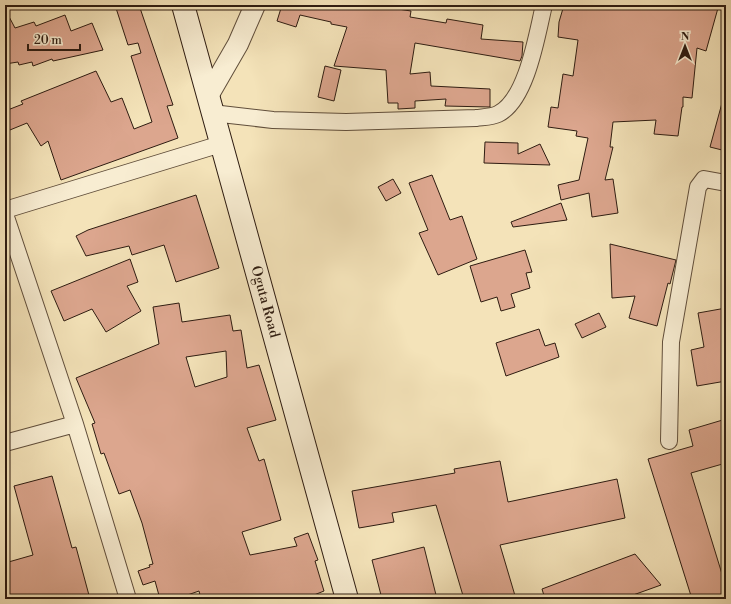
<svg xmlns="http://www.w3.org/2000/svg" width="731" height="604" viewBox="0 0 731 604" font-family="'Libre Bodoni',serif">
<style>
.building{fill:#dca68e;stroke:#2e1c11;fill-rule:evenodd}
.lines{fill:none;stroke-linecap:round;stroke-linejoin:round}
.minor-casing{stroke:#604e3b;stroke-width:18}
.tertiary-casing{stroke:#604e3b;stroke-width:22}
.secondary-casing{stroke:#2e1c11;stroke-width:24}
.minor{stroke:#f8edd2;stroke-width:16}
.tertiary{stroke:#f8edd2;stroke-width:20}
.secondary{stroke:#f8edd2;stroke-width:22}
.labels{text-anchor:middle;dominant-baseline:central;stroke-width:3;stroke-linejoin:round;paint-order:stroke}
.street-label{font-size:14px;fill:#2e1c11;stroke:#f8edd2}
</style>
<rect width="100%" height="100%" fill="#f4e3b9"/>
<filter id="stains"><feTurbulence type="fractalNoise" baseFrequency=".005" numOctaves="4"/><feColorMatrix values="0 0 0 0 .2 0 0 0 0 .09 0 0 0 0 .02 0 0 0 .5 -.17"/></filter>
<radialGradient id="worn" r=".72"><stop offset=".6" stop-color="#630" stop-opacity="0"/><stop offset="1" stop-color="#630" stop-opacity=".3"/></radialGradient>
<path class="building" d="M 115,5 L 139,5 L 173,105 L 167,106 L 178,138 L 61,180 L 48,141 L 41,146 L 27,123 L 5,132 L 5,111 L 23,104 L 21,101 L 96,71 L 111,102 L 122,98 L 134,129 L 152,122 L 131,56 L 141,53 L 138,43 L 128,45 Z
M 282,5 L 385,5 L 385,7 L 411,11 L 410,17 L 446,23 L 447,19 L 483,25 L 481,39 L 523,42 L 522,56 L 520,61 L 415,43 L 410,74 L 430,72 L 431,86 L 490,89 L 490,107 L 445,106 L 446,99 L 415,101 L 415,108 L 398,109 L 398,103 L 388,103 L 386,70 L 334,66 L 347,27 L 331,24 L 331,22 L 300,15 L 296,27 L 277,21 Z
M 564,5 L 705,5 L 718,8 L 706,51 L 697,48 L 692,98 L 683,97 L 683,107 L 682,107 L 678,136 L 654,134 L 656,120 L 613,122 L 610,147 L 613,147 L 605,180 L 613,179 L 618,213 L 592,217 L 589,193 L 561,200 L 558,185 L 579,180 L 588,138 L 576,136 L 577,131 L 548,127 L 551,107 L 558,108 L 563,74 L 573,76 L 578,40 L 558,37 L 559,22 Z
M 5,9 L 15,28 L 34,22 L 36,26 L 65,15 L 71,31 L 92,23 L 103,50 L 53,61 L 52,59 L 33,66 L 32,62 L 19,65 L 18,62 L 5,64 Z
M 325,66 L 341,70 L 334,101 L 318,97 Z
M 722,103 L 726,103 L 726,151 L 710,147 Z
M 485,142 L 518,143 L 518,154 L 540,144 L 550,165 L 484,163 Z
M 432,175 L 450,220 L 462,216 L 477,259 L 438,275 L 419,233 L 428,230 L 409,183 Z
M 393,179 L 401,193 L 386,201 L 378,187 Z
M 196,195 L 219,268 L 176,282 L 164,245 L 132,255 L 129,246 L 86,256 L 76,236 L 88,230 Z
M 561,203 L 567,220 L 513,227 L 511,222 Z
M 610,244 L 676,260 L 670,284 L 668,283 L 657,326 L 629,318 L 635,296 L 612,298 Z
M 525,250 L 532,272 L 526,273 L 530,288 L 511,294 L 515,307 L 501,311 L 497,297 L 481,302 L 470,266 Z
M 130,259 L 138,282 L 127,286 L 141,311 L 106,332 L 92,309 L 64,321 L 51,291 Z
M 179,303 L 182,322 L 230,315 L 233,331 L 241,330 L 247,368 L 259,365 L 276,420 L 247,428 L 259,461 L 264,459 L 281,520 L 242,532 L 250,555 L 297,546 L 294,538 L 308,533 L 318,560 L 315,561 L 324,591 L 304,599 L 297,599 L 296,596 L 281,599 L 201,599 L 199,591 L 176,599 L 160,599 L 155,581 L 143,585 L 138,571 L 150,567 L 149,565 L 153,564 L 142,523 L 130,490 L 119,494 L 104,453 L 101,454 L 92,424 L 95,423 L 76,378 L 159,344 L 153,307 ZM 226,351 L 227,377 L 195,387 L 186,357 Z
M 726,308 L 726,381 L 697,386 L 691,350 L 704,347 L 698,313 Z
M 599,313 L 606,327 L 582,338 L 575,324 Z
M 539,329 L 545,346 L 555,343 L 559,357 L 506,376 L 496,343 Z
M 726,419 L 726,463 L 691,473 L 726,587 L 726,599 L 692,599 L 648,459 L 693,446 L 689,430 Z
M 500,461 L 508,502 L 617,479 L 625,518 L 500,545 L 516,599 L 464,599 L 436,505 L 392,513 L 394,522 L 359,528 L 352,491 L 455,473 L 454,469 Z
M 52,476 L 72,548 L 76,547 L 90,599 L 5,599 L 5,563 L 33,555 L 14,486 Z
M 424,547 L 437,599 L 382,599 L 372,560 Z
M 635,554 L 661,585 L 622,599 L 545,599 L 542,589 Z"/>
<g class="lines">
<defs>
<path id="minor" d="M 212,113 L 273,120 L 346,122 L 476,118 C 483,117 492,117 498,114 C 527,100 537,34 544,5
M 5,210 L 221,144
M 5,214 L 75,424 L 128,599
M 669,441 L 671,342 L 698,187 L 704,179 L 726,183
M 5,443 L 75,424"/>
<path id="tertiary" d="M 208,96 L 238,44 L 255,5"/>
<g id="secondary">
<path id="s1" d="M 183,5 L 347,599"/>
</g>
</defs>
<use href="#minor" class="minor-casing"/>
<use href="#tertiary" class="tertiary-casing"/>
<use href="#secondary" class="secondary-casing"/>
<use href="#minor" class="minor"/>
<use href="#tertiary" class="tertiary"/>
<use href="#secondary" class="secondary"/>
</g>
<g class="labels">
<g class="street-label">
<text stroke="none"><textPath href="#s1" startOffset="308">Oguta Road</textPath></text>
</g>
</g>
<rect width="731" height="604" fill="none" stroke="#f4e3b9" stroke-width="20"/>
<rect x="6" y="6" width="719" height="592" fill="none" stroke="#2e1c11" stroke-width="2"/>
<rect x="10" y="10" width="711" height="584" fill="none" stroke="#2e1c11"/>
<g transform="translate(685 46)" stroke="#f8edd2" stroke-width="3" paint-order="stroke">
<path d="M0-3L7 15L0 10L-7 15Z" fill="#2e1c11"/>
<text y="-6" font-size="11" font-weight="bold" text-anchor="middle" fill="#2e1c11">N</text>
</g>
<path d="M28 44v6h52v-6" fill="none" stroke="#2e1c11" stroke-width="2"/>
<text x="34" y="44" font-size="12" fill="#2e1c11" stroke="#f8edd2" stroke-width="3" paint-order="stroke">20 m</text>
<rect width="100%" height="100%" filter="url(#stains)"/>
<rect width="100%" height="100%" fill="url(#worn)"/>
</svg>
